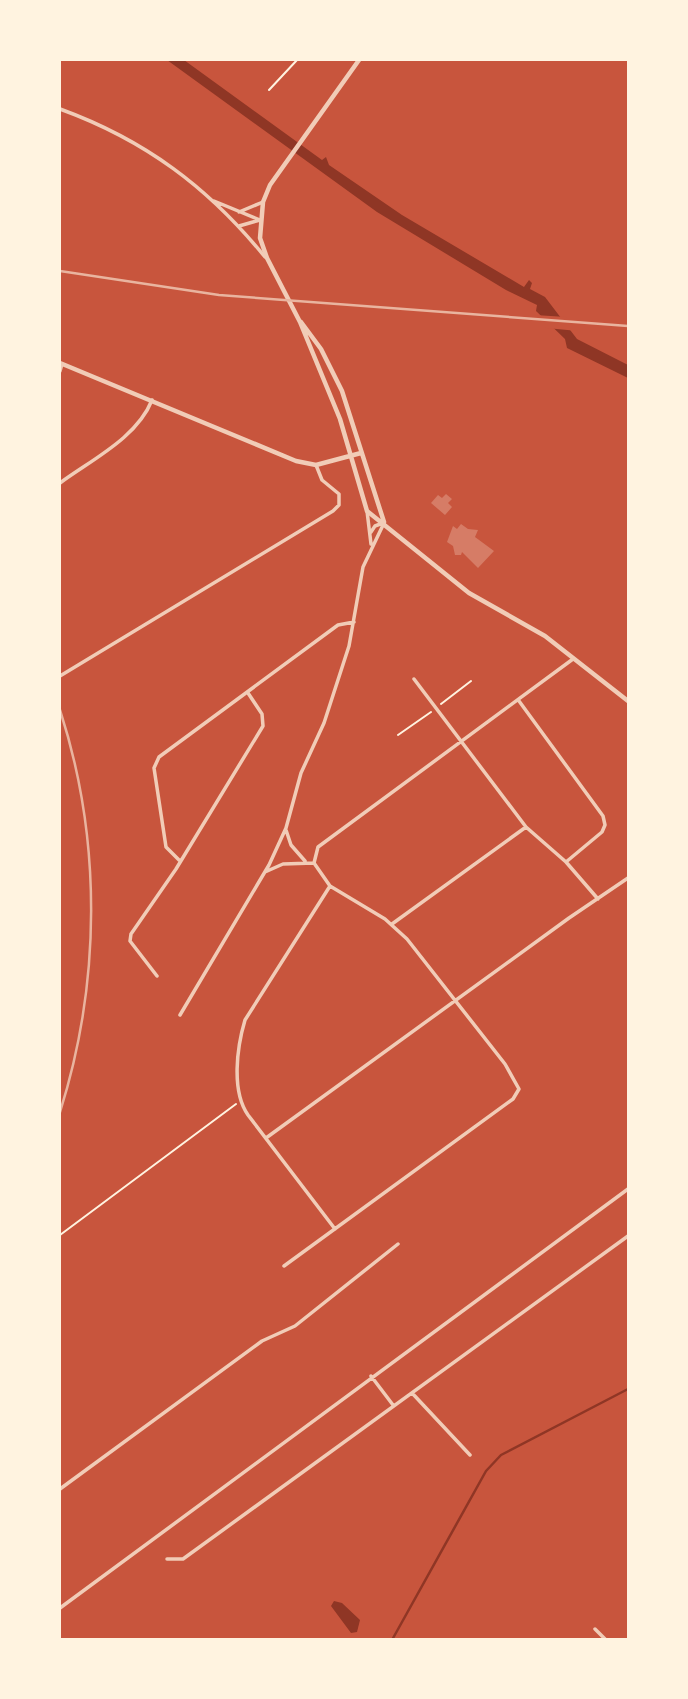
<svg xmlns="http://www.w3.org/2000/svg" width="688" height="1699" viewBox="0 0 688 1699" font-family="'Varela Round',sans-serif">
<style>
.water{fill:#8f3625}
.pier{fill:#c8553d}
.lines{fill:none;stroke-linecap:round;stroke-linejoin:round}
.stream{stroke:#8f3625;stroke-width:2.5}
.building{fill:#d67c66}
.path{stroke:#fff3e0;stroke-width:2}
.minor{stroke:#f1ccb7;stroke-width:3.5}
.tertiary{stroke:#f1ccb7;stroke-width:4.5}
.rail{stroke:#e9b49f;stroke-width:2.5}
</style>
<rect width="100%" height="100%" fill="#c8553d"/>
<path class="water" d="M 167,60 L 184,60 L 322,160 L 326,157 L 329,165 L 402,215 L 524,287 L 529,280 L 532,283 L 530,289 L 545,297 L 577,339 L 628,365 L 628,378 L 567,348 L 565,339 L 536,311 L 537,305 L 506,290 L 377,212 Z
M 334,1601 L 342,1603 L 360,1620 L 357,1632 L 351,1633 L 331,1606 Z"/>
<path class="pier" d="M 535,315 L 566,317 L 578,331 L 546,328 Z"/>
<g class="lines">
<path class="stream" d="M 392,1640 L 486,1471 L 501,1455 L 628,1389"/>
</g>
<path class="building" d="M 446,494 L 452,499 L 448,503 L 452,507 L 445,515 L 431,503 L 438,495 L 442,498 Z
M 461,524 L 468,529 L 478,530 L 475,537 L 494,551 L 478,568 L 462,552 L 461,555 L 455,555 L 453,546 L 447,542 L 453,526 L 457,529 Z"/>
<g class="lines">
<path class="path" d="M 269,90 L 297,60
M 441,704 L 471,681
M 398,735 L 431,712
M 60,1235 L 236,1104"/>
<path class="minor" d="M 60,109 C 145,140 208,187 265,257
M 214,201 L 260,220
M 239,212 L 263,202
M 239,226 L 260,220
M 60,371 L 62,364
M 60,483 C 91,460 137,438 152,400
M 367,511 L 371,544
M 371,532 L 375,526 L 383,523
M 60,676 L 333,511 L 339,505 L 339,494 L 322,480 L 316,465
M 414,679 L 526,827 L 566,862 L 598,899
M 519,701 L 603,816 L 605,825 L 602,832 L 566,862
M 286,830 L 291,845 L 305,861
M 180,861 L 166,847 L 154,768 L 159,757 L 338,625 L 354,622
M 265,872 L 283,864 L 314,863
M 330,886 L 245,1020 C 237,1047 231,1091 248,1115 L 335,1229
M 392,924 L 526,827
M 157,976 L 130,941 L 131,934 L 176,869 L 263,726 L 262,714 L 248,693
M 180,1015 L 269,865 L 286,828 L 301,773 L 324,723 L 349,646 L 363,567 L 384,523
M 266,1138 L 569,918 L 628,878
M 284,1266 L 513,1099 L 519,1089 L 505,1064 L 407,939 L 385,919 L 330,886 L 314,863 L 318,847 L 573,659
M 371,1376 L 393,1405
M 412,1393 L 470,1455
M 60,1489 L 262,1341 L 295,1326 L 398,1244
M 167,1559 L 183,1559 L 628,1236
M 60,1608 L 628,1189
M 595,1629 L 606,1640"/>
<path class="tertiary" d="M 359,60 L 270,185 L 263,202 L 260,238 L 267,258 L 300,322 L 340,419 L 367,511 L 469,593 L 545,636 L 628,701
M 301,322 L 321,349 L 342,391 L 384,522
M 60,363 L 296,461 L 316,465 L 361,453"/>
<path class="rail" d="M 60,271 L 219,295 L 628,326
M 60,710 C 102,840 101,982 60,1112"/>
</g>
<rect width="688" height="1699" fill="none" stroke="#fff3e0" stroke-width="122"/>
</svg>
